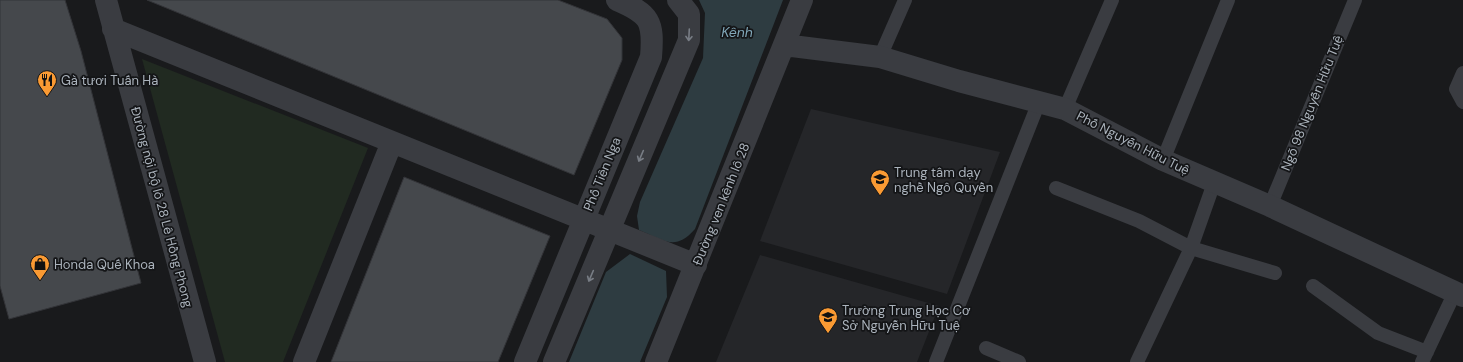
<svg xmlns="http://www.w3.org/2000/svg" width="1463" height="362" viewBox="0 0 1463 362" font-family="'DM Sans',sans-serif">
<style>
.built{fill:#252629}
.green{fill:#212a21}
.water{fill:#2e3c41}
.building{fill:#45484c;stroke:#333438}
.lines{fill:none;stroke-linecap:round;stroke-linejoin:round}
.service{stroke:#3a3c41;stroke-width:14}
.minor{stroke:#3a3c41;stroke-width:22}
.oneway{stroke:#787d85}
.labels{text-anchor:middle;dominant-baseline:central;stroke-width:3.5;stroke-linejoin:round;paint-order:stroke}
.poi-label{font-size:13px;fill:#abb3bc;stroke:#141517;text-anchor:start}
.street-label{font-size:13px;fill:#abb3bc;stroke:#141517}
.water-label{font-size:14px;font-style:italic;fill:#81a7b8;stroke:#141517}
</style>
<rect width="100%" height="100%" fill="#191a1c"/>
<path class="built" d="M 811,109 L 1000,152 L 947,294 L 760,241 Z
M 760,255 L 939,306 L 917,362 L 716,362 Z"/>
<path class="green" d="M 142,59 L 368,148 L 283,362 L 225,362 Z"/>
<path class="water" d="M 699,0 L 783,0 L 695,229 C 675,252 664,240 639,230 L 637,216 L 640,202 L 703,58 L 705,13 Z
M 630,254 L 666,271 L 667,297 L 640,362 L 569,362 L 606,272 Z"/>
<path class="building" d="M 0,0 L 65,0 L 81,51 L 141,283 L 9,319 L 0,286 Z
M 147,0 L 558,0 L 607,19 L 622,38 L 622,60 L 574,175 Z
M 404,177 L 550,236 L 498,362 L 331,362 Z"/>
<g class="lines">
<path class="service" d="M 880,57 L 905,0
M 1463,73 L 1456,89 L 1463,102
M 1065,109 L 1112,0
M 1163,160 L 1228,0
M 1056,188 L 1139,221 L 1191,248 L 1275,273
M 1270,206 L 1355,0
M 1313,286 L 1378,333 L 1427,352
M 986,348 L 1019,362
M 936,362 L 1039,102
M 1137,362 L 1191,248 L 1214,183
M 1422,362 L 1455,292"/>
<path class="minor" d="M 106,0 L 205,362
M 113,29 L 696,265
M 784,45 L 880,57 L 959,81 L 1065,109 L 1163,160 L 1270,206 L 1463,296
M 304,362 L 392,142
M 525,362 L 651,57 C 654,21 650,14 617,0
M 554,362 L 689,40 L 689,14 L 678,0
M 656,362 L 802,0"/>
</g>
<defs><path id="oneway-shaft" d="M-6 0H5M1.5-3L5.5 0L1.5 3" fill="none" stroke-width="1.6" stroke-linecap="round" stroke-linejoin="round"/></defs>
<g class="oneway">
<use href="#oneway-shaft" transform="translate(689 35) rotate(93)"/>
<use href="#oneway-shaft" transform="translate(641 156) rotate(113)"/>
<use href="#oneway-shaft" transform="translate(591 276) rotate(113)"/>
</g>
<defs>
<symbol id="restaurant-pin" viewBox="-11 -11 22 30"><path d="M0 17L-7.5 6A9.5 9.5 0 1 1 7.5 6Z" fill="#fa9a33" stroke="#141517"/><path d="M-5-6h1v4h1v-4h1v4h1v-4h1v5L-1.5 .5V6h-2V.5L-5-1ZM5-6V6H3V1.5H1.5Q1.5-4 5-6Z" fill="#111"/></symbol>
<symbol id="school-pin" viewBox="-11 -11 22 30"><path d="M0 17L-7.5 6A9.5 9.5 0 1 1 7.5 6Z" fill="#fa9a33" stroke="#141517"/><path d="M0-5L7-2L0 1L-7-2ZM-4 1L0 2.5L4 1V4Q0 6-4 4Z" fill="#111"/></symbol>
<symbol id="shop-pin" viewBox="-11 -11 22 30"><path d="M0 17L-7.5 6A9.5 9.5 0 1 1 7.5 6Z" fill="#fa9a33" stroke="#141517"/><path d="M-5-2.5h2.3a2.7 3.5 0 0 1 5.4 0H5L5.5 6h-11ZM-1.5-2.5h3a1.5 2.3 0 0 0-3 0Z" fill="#111"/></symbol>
</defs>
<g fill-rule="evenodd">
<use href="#restaurant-pin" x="36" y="69" width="22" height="30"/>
<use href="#school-pin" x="869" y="168" width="22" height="30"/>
<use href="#shop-pin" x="29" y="253" width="22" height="30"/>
<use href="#school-pin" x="817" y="306" width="22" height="30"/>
</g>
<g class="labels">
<g class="poi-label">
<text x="61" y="80">Gà tươi Tuấn Hà</text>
<text x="894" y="172">Trung tâm dạy<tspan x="894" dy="15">nghề Ngô Quyền</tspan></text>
<text x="54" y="264">Honda Quế Khoa</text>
<text x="842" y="310">Trường Trung Học Cơ<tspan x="842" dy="15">Sở Nguyễn Hữu Tuệ</tspan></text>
</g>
<g class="street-label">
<text transform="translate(1312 103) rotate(-68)">Ngõ 98 Nguyễn Hữu Tuệ</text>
<text transform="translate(1133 143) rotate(27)">Phố Nguyễn Hữu Tuệ</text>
<text transform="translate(602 174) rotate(-68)">Phố Tiên Nga</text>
<text transform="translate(721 204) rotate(-68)">Đường ven kênh lô 28</text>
<text transform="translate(162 207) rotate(75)">Đường nội bộ lô 28 Lê Hồng Phong</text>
</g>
<g class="water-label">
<text x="737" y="32">Kênh</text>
</g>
</g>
</svg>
